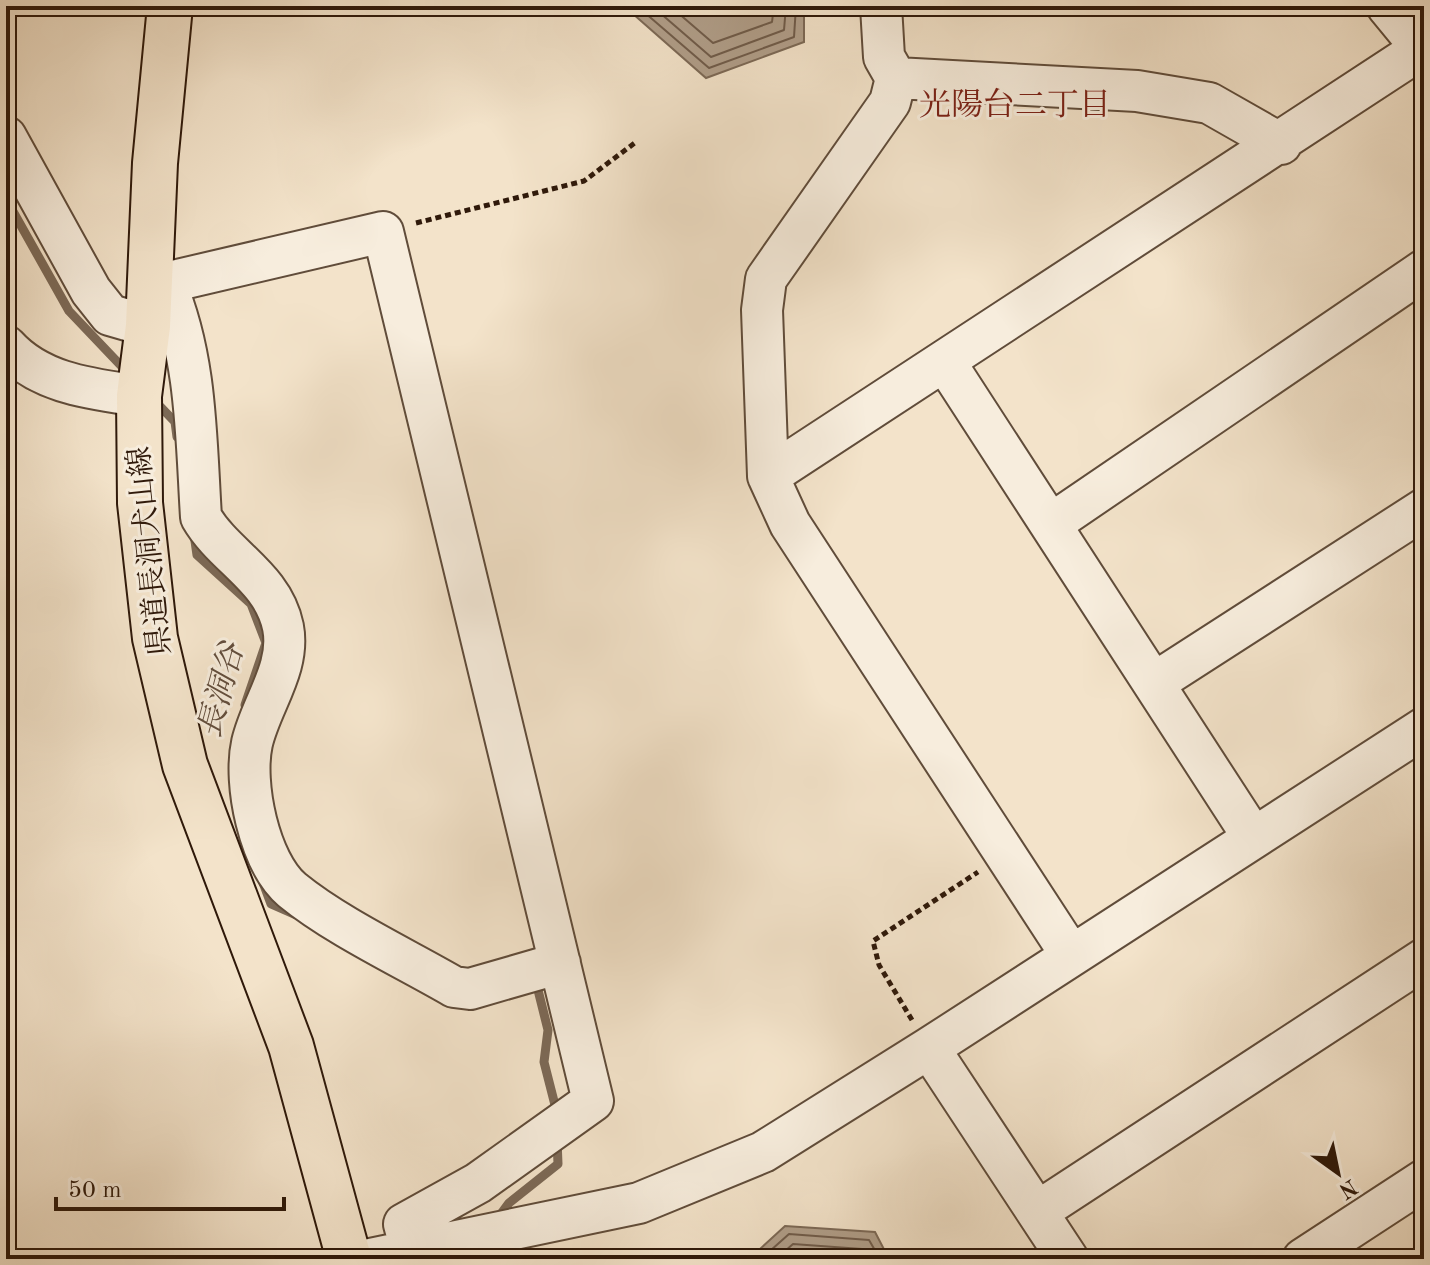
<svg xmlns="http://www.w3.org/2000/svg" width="1430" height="1265" viewBox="0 0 1430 1265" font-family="'Old Standard TT','Noto Serif JP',serif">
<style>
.water{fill:#b09e89;stroke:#7c6956;stroke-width:2}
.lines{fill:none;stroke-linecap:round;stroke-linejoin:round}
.shore{stroke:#705c4a;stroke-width:2}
.stream{stroke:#7c6956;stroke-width:9}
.minor-casing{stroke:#604c3a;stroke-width:44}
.major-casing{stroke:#2f190a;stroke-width:48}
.path{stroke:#2f190a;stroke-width:5;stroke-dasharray:6 4;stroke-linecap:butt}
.minor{stroke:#f7eddd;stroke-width:40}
.major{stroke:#f3e3ca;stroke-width:44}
.labels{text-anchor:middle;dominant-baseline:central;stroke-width:6;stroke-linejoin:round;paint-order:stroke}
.street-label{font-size:30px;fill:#2f190a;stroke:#f7eddd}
.neighbourhood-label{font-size:32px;fill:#7a1f14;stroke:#f7eddd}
.water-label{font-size:32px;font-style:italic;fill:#634e3d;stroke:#f7eddd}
</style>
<rect width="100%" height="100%" fill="#f3e3ca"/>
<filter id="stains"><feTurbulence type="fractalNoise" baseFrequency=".0025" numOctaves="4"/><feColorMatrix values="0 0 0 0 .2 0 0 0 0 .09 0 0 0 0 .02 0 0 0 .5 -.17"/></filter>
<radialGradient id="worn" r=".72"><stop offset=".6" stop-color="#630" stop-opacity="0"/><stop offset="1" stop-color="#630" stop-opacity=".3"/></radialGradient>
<path class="water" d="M 624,6 L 804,6 L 804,42 L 706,78 Z
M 785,1226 L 875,1232 L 889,1259 L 749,1259 Z"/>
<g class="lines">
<path class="shore" d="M 637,6 L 709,68 L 794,37 L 796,6
M 652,6 L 711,57 L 784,30 L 786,6
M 670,6 L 713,43 L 772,22 L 774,6
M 761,1259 L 789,1234 L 869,1240 L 880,1259
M 776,1259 L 793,1244 L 862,1249 L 869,1259"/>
<path class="stream" d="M 6,199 L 69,311 L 127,372
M 154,400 L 175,422 L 177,437
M 194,534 L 197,555 L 251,604 L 266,643 L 245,705
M 262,880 L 271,904 L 296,915
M 531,988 L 537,986 L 548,1030 L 544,1062 L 557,1113
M 498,1218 L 509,1203 L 558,1164 L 557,1140"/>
<defs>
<path id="minor" d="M 881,6 L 884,57 L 896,78 L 890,102 L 766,279 L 762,310 L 768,476 L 790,524 L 1071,955
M 1387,6 L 1424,51
M 896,78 L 1137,91 L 1209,103 L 1281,144
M 6,137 L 91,291 L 110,315 L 148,326
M 165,283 C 197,357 196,438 201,517 C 224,557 273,577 283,627 C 291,668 261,704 252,743 C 243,783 259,862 292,890 C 336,926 404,958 454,987 L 470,989 L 560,963
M 152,286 L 383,232 L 593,1101 L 478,1183 L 404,1224 L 411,1250
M 6,346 C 40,384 92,389 139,396
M 945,362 L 1253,837
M 768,476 L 1424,47
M 1051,524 L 1424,270
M 1154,683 L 1424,509
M 929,1048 L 1068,1259
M 1037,1212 L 1424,959
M 370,1259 L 639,1203 L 763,1152 L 929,1048 L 1424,728
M 1303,1259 L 1424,1180"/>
<path id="major" d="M 170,6 L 155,163 L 148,326 L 139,396 L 140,503 L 155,638 L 185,765 L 291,1046 L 349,1259"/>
</defs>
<use href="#minor" class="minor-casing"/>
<use href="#major" class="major-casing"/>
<path class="path" d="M 416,223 L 584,181 L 636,142
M 912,1020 L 879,965 L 873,941 L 978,872"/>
<use href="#minor" class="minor"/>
<use href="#major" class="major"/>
</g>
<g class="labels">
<g class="street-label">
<text transform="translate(151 551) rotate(-96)">県道長洞犬山線</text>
</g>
<g class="neighbourhood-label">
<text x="1015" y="107">光陽台二丁目</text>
</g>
<g class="water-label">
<text transform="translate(223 691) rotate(-75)">長洞谷</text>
</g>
</g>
<rect width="1430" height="1265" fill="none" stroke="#f3e3ca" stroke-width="32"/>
<rect x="8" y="8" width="1414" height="1249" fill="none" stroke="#2f190a" stroke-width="4"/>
<rect x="16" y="16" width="1398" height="1233" fill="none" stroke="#2f190a" stroke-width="2"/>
<g transform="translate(1338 1173) rotate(147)" stroke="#f7eddd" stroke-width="6" paint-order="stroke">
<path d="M0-6L14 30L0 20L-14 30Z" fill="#2f190a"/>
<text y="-12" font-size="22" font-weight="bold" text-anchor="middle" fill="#2f190a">N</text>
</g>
<path d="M56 1197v12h228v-12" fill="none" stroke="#2f190a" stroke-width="4"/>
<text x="68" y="1197" font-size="24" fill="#2f190a" stroke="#f7eddd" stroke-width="6" paint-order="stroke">50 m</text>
<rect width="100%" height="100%" filter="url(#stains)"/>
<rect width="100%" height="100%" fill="url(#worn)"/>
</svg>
